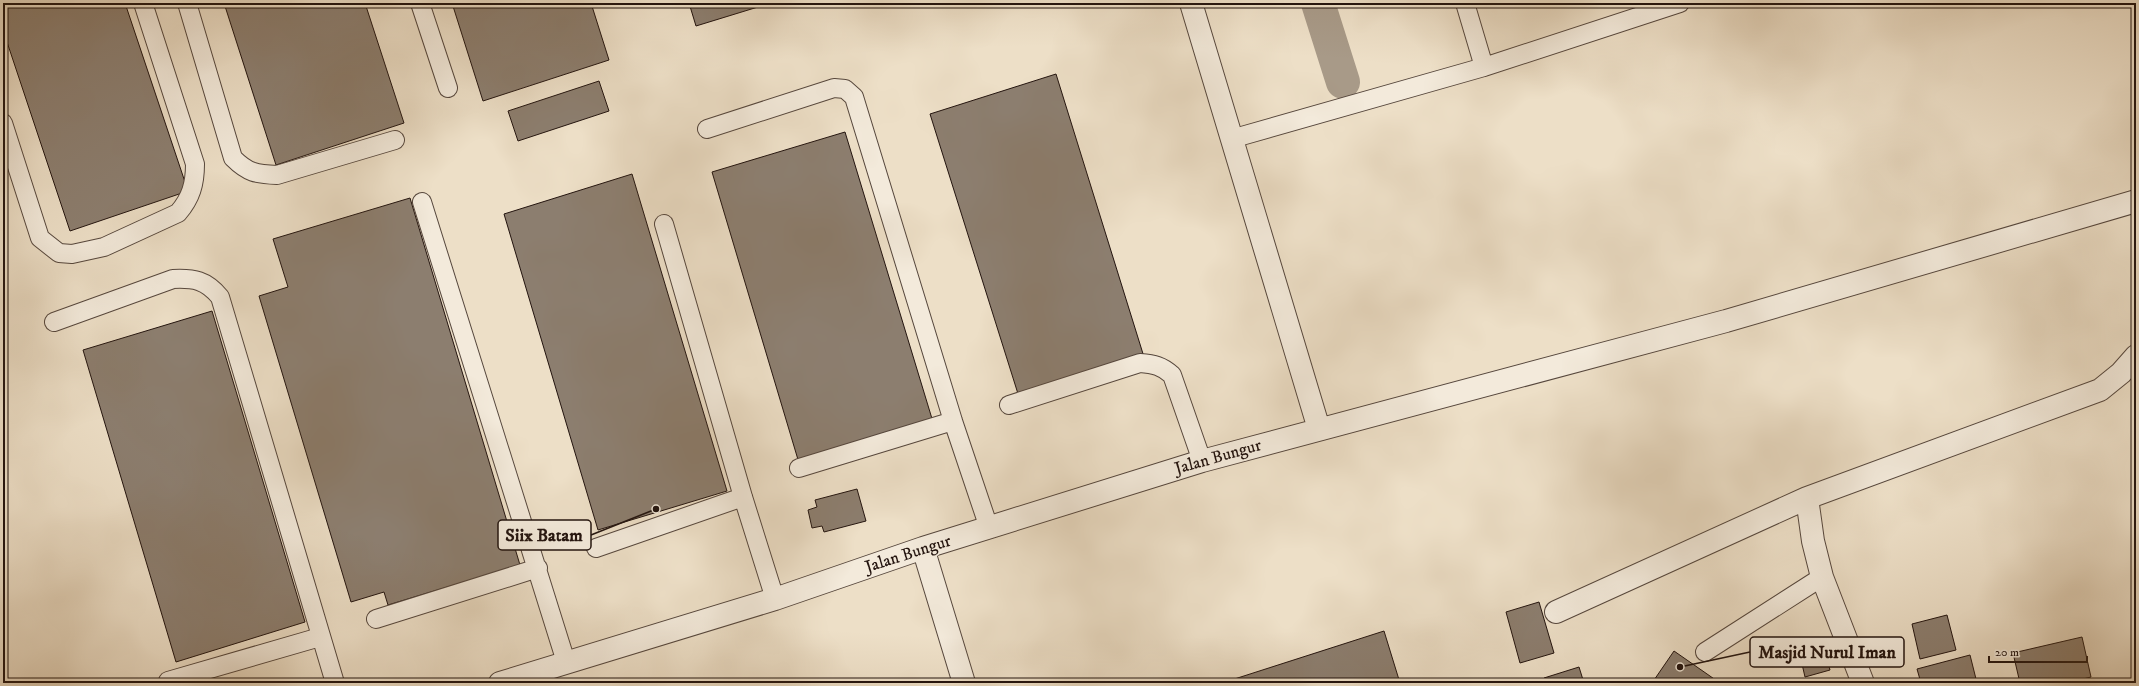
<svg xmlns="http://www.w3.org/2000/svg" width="2139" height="686" viewBox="0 0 2139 686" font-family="'IM FELL DW Pica',serif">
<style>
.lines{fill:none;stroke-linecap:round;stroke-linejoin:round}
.canal{stroke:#a89a88;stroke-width:34}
.building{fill:#8c7e6f;stroke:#23140f}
.lane-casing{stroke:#56473d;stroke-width:20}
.street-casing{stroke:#56473d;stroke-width:24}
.lane{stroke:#f3eadb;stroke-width:18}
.street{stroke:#f3eadb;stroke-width:22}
.labels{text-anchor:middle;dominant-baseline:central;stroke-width:3;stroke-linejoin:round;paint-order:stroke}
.street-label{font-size:17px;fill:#23140f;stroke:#f3eadb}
.leader{fill:none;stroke:#23140f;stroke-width:1.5}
.callout-dot{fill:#23140f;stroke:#f3eadb;stroke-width:1.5}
.callout{fill:#f3eadb;stroke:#23140f;stroke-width:1.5}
.callout-label{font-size:18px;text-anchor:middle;font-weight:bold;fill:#23140f}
</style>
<rect width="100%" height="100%" fill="#eddfc7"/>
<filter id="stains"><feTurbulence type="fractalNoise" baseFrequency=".005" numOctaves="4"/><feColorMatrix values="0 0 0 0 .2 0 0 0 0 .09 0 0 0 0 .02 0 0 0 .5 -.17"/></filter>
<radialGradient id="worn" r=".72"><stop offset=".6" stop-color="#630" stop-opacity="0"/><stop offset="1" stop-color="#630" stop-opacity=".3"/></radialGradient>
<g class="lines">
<path class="canal" d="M 1318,3 L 1343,82"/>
</g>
<path class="building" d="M 3,3 L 125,3 L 188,191 L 70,231 L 3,30 Z
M 224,3 L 365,3 L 404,123 L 276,165 Z
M 452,3 L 591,3 L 609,60 L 483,101 Z
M 689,3 L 771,3 L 696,26 Z
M 1056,74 L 1144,357 L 1019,397 L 930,114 Z
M 599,81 L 609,111 L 518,141 L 508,111 Z
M 845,132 L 933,422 L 799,463 L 712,172 Z
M 632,174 L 727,491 L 598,530 L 504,214 Z
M 410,198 L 520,565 L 388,605 L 384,592 L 351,602 L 259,296 L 288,287 L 273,239 Z
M 212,311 L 305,622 L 176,662 L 83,350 Z
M 857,489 L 866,521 L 824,532 L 822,526 L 812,528 L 808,510 L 817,507 L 815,500 Z
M 1539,602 L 1554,653 L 1520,663 L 1506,612 Z
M 1947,615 L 1956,650 L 1920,659 L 1912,624 Z
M 1384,631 L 1400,683 L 1222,683 Z
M 2082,637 L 2091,677 L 2067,683 L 2020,683 L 2013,653 Z
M 1823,645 L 1830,670 L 1805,677 L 1799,651 Z
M 1674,651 L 1720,683 L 1652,683 Z
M 1970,655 L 1977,683 L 1921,683 L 1917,669 Z
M 1579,667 L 1584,683 L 1545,683 L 1544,678 Z"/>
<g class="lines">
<defs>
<path id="lane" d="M 187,3 L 233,158 C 248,173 256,174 277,175 L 395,140
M 420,3 L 448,88
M 1484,67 L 1680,3
M 3,123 L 40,238 L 59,253 L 72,254 L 104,247 L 178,213 C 191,198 195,184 195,164 L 143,3
M 707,129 L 834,88 L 845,89 L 854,97 L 953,421 L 989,528
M 1231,139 L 1484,67 L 1465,3
M 422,202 L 566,662
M 664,224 L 743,497 L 775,599
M 54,322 L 173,279 C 194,278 206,280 220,297 L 335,683
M 1009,405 L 1140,363 C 1154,364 1162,366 1172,375 L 1202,461
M 799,468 L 953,421
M 596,548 L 743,497
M 376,619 L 538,568
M 1705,652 L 1822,577
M 168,681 L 320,637"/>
<path id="street" d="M 1191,3 L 1319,429
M 923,548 L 964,683
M 1556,612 L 1807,498
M 500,683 L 775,599 L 923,548 L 1202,461 L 1726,321 L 2136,201
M 1863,683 L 1822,577 L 1813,541 L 1807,498 L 2100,390 L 2121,373 L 2136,356"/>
</defs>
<use href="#lane" class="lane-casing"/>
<use href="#street" class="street-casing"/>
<use href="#lane" class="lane"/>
<use href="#street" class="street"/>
</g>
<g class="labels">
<g class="street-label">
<text transform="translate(1218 457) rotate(-16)">Jalan Bungur</text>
<text transform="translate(908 554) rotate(-18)">Jalan Bungur</text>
</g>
</g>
<path class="leader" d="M656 509L591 535M1680 667L1750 652"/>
<g class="callout-dot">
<circle cx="656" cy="509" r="4"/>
<circle cx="1680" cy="667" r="4"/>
</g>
<g class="callout">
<rect x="498" y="520" width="93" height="30" rx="4"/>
<rect x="1750" y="637" width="154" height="30" rx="4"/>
</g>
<g class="callout-label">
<text x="544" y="541">Siix Batam</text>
<text x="1827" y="658">Masjid Nurul Iman</text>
</g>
<rect width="2139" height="686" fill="none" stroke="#eddfc7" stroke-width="16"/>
<rect x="4" y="4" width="2131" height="678" fill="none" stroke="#23140f" stroke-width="2"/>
<rect x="8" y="8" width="2123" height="670" fill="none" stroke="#23140f"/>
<path d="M1989 656v6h98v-6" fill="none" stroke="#23140f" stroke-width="2"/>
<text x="1995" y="656" font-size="12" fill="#23140f" stroke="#f3eadb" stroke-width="3" paint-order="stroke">20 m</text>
<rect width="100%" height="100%" filter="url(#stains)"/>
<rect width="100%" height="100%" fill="url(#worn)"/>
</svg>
